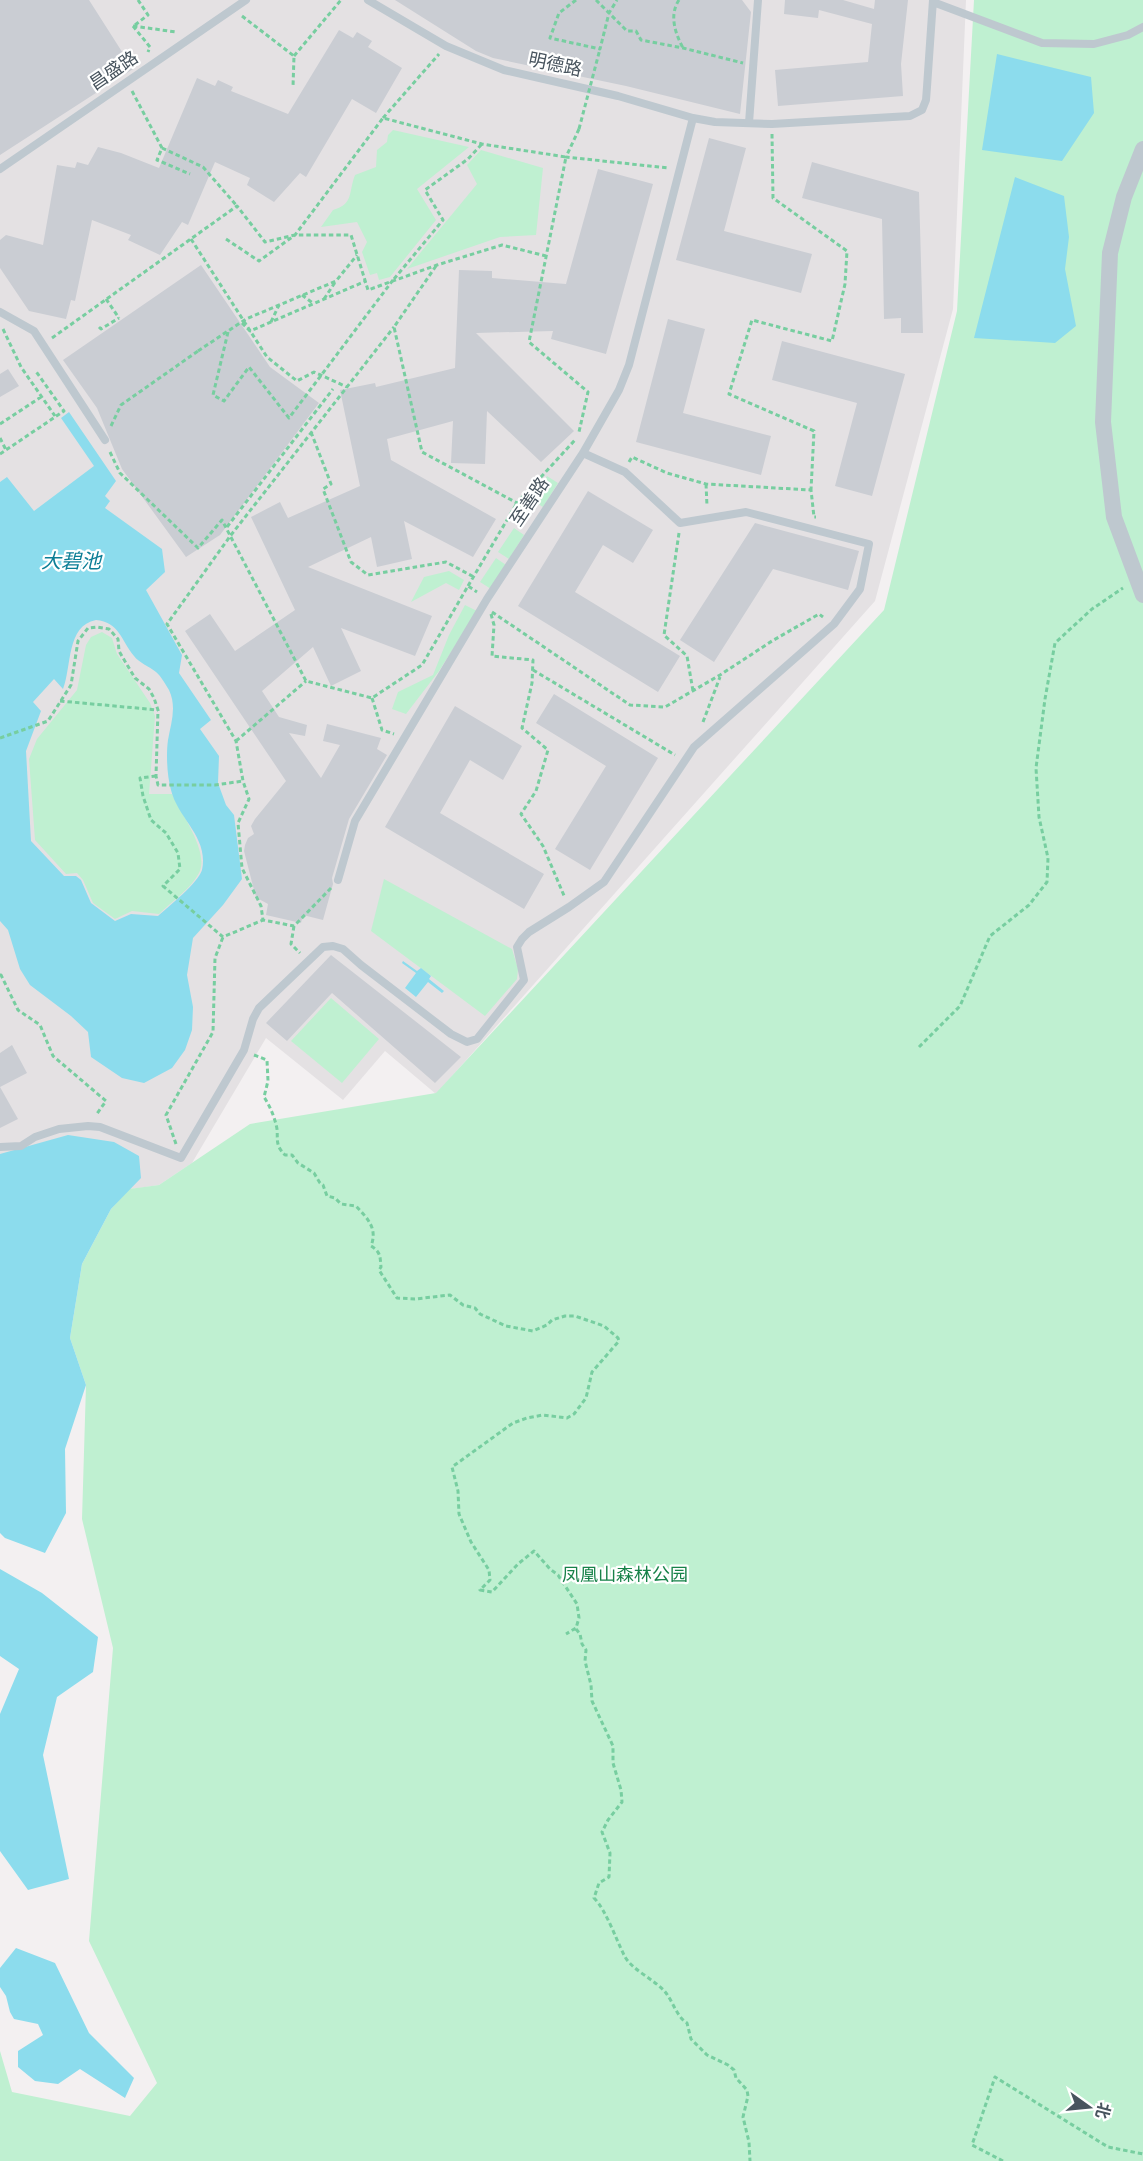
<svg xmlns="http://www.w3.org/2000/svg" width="1143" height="2161" viewBox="0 0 1143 2161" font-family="'Sofia Sans Condensed','Noto Sans SC',sans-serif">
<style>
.education{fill:#e4e1e3}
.green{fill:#bff0d1}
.water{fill:#8cdced;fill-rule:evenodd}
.building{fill:#cacdd3}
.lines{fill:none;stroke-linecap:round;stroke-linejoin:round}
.path{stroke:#77cea0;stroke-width:3;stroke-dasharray:4.5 3;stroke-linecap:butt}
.service{stroke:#bec8cf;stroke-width:8}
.minor{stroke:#bec8cf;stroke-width:16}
.path-bridge{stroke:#77cea0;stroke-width:3;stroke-dasharray:4.5 3;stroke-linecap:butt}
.labels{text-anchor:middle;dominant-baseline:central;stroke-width:4.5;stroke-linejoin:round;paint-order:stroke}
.street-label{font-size:18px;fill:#48545e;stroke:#fff}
.park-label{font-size:18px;fill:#178249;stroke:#fff}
.water-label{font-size:20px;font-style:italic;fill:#0c7e96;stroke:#fff}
</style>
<rect width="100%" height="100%" fill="#f3f0f1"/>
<path class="education" d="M 0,0 L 966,0 L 953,309 L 875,601 L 436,1094 L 385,1051 L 343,1100 L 266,1038 L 192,1163 L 159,1185 L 0,1208 Z"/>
<path class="green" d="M 974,0 L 1143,0 L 1143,2161 L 0,2161 L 0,2051 L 12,2092 L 130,2116 L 157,2083 L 89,1941 L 113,1648 L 82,1519 L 86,1385 L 70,1338 L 82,1264 L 111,1209 L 129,1189 L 159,1185 L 250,1124 L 436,1093 L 884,610 L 957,311 Z
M 393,130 L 469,147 L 417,189 L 436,220 L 390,277 L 379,280 L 377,273 L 370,275 L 362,252 L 367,242 L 357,222 L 321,227 L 333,210 C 354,204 348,193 355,175 L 376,167 L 377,150 L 387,142 L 388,135 Z
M 481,150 L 543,168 L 536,235 L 500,237 L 407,269 L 477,184 L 467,165 Z
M 547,476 L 558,483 L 543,507 L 532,500 Z
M 514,528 L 524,535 L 509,559 L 498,552 Z
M 496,558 L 506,565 L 491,589 L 480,582 Z
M 449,571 L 464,580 L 459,590 L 446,583 L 411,602 L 424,577 Z
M 465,605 L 477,611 L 439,671 L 406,714 L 392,709 L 398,692 L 433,675 L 449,635 Z
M 102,632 L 112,638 L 117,654 L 150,703 L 155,716 L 149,794 L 172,794 C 181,813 210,853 199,873 C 191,889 171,902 159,914 L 132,911 L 115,919 L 93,903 L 83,880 L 77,873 L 66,874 L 35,840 L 29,759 L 37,739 L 77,690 L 86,645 L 91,637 Z
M 384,879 L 512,949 L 518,969 L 517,979 L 485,1016 L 371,931 Z
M 331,998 L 379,1039 L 342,1083 L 291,1041 Z"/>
<path class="water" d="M 997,54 L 1091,77 L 1094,113 L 1062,161 L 982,150 Z
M 1015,177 L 1064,196 L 1069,237 L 1065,269 L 1076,326 L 1055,343 L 974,338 Z
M 69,412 L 116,481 L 105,496 L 110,501 L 105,508 L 162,549 L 165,572 L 146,590 L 182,655 L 179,673 L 211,720 L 200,729 L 219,756 L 218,783 L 226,805 L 234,815 L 242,879 L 223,905 L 193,938 L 187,975 L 193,1007 L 192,1030 L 185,1050 L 172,1068 L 144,1083 L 122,1078 L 91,1057 L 88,1032 L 71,1016 L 30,985 L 20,969 L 8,930 L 0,921 L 0,482 L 7,477 L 34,511 L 94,466 L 61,418 ZM 96,620 C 119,622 121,640 134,656 C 139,663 149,666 156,672 C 161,676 166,685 169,690 C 177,707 171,723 168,740 C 166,754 167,776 171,790 C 178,819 209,837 202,870 C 198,883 169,906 158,916 L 131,914 L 115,921 L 91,903 L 81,880 L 76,876 L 64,876 L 31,841 L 26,751 L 41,711 L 33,702 L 54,679 L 63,689 C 72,666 66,626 96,620 Z
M 403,961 L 417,971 L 421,968 L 431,976 L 429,979 L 444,991 L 442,993 L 428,982 L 416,997 L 405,988 L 416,973 L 402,963 Z
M 68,1135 L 114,1142 L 139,1156 L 141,1178 L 111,1209 L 82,1264 L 70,1338 L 86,1385 L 65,1449 L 66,1513 L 45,1553 L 5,1538 L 0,1533 L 0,1154 Z
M 0,1569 L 42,1593 L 98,1637 L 93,1672 L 57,1697 L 43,1755 L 69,1879 L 28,1890 L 0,1851 L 0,1714 L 19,1669 L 0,1656 Z
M 16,1948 L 55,1963 L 89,2033 L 134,2078 L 125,2098 L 80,2069 L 58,2084 L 35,2081 L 18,2067 L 18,2051 L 43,2035 L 38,2024 L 14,2019 L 10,2012 L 6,1996 L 0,1987 L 0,1968 Z"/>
<path class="building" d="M 0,0 L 89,0 L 133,69 L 0,155 Z
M 395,0 L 742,0 L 751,12 L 740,114 L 626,86 L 493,58 L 476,51 Z
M 785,0 L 843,0 L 874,9 L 875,0 L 908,0 L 901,64 L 903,96 L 778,106 L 775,70 L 868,62 L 872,24 L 819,10 L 818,18 L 784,14 Z
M 339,30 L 353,38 L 357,32 L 372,41 L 368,47 L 402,68 L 376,113 L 352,99 L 306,177 L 300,173 L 274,202 L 247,185 L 250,178 L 215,162 L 188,225 L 182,222 L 160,255 L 128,240 L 131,235 L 92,220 L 75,301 L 71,300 L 66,319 L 29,311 L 0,268 L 0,240 L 6,235 L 43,245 L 57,165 L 75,168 L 77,162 L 88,165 L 98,147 L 121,153 L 159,168 L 197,78 L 215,86 L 218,80 L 233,87 L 231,91 L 288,114 Z
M 709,138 L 746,148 L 724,231 L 812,254 L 801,293 L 676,260 Z
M 812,162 L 919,192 L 923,333 L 901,333 L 901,318 L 884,319 L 882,219 L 802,198 Z
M 598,169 L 653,184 L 606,354 L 551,339 L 553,331 L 476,333 L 574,431 L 541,462 L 487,411 L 485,464 L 451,463 L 453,421 L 387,439 L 391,460 L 496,519 L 473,557 L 404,521 L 412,559 L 377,567 L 371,537 L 308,567 L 432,616 L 415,656 L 341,628 L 361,671 L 331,686 L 313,647 L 262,691 L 279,717 L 307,725 L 305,736 L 289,733 L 321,778 L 340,745 L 323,741 L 327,724 L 381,738 L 377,749 L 387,755 L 349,819 L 332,878 L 333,884 L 323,920 L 303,915 L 301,923 L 266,915 L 268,904 L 257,898 L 255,894 L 244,851 L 245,845 L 248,838 L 254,834 L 251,826 L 255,819 L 286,781 L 185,631 L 210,614 L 235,651 L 295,610 L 251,517 L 280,502 L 288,518 L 360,486 L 340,390 L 375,383 L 376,387 L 455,368 L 459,270 L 492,271 L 492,278 L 566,284 Z
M 201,265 L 270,367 L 319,403 L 220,535 L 186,557 L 122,469 L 97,408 L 63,360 Z
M 668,319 L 705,329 L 683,413 L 771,436 L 761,475 L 636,442 Z
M 782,341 L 905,374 L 872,496 L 835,486 L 857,403 L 772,380 Z
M 8,369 L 19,386 L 0,397 L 0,374 Z
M 588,491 L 653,530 L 633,563 L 603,545 L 575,592 L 680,656 L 658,692 L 518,606 Z
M 755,523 L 859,551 L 848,590 L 773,569 L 714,662 L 680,640 Z
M 554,694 L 658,758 L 590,870 L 555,849 L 606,766 L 536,723 Z
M 455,706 L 522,746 L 503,780 L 470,760 L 440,813 L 544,874 L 524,909 L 385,827 Z
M 331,955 L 461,1057 L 435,1083 L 332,993 L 287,1041 L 266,1023 Z
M 12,1045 L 27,1073 L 0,1087 L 18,1119 L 0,1128 L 0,1053 Z"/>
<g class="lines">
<path class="path" d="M 576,0 L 559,13 L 550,38 L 600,49 L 609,13 L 617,0
M 596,0 L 627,31 L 636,31 L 641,40 L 683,48 L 743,63
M 679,0 C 669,15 675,33 683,48
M 242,16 L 294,56 L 293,87
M 135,25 L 148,15 L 138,0
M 133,26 L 176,32
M 133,26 L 150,47 L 148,52
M 294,56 L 341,0
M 132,91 L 162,148 L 157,160 L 190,174
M 383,118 L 439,54
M 579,129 L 566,157 L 668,168
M 772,134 L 773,198 L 847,251 L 845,284 L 832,341 L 752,320 L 729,394 L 814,431 L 811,490
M 162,148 L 203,167 L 237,206
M 191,239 L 267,357 L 297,381 L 314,372 L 347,387
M 226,239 L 259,261 L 295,235 L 383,118 L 482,144 L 566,157 L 529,342 L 588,392 L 579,432
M 436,266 L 394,327 L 422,452 L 517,503 L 575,440
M 394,279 L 443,220 L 425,190 L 468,159 L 482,144
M 302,295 L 314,304
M 324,299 L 336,281
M 271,322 L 279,305
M 99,327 L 101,329 L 119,318
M 3,329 L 21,367 L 55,416
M 52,338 L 237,206 L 265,242 L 295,235 L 351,235 L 368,290 L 437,265 L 502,245 L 546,256
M 0,424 L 41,397
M 111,426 L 121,405 L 198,351
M 311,432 L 331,484 L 323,489 L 351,562 L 368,575 L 446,562 L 474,577
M 0,438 L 6,450
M 110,452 L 120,473 L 198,548 L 222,520 L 306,681 L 372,698 L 422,665 L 468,586 L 477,592
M 0,454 L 64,411 L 35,370
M 629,462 L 632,457 L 667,473 L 706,484 L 811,490 L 814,517 L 816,517
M 706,484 L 707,506
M 227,527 L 333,389
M 679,533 L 664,635 L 687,656 L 693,691
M 468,586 L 517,503 L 531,512
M 492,612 L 630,705 L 665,707 L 720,675 L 772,641 L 819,614 L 823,617
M 491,614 L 494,625 L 492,656 L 533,660 L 532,683 L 522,728 L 548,750 L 536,791 L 521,814 L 543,846 L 565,898
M 533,670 L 675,755
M 372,698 L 382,730 L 394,734
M 60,701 L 158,710
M 703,722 L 720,677
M 0,738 L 48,721 L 71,685 L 78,641 L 88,628 L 97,627 L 109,629 L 118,639 L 119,651 L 126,663 L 135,678 L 149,689 L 154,698 L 158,710 L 156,776 L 158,785 L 215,785 L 243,781
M 236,741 L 306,681
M 156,776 L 140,778 L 143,796 L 151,820 L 166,833 L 178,853 L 180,869 L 163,886 L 223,937 L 263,920
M 331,888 L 294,926 L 263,920 L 261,906 L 242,868 L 238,823 L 249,799 L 243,781 L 236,741 L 167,624 L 231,535 L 394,327
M 294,926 L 291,944 L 300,953
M 0,975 L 1,975 L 18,1010 L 40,1025 L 53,1056 L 106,1101 L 96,1115
M 919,1047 L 960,1006 L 990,936 L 1029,905 L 1047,882 L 1048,858 L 1039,817 L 1036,768 L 1045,699 L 1055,643 L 1092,609 L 1123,588
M 254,1055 L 267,1060 L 268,1081 L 264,1097 C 270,1106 275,1118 277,1129 C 278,1140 275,1145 285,1155 L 292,1155 L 298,1163 L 314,1173 L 320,1183 L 323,1185 L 327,1196 L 335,1198 L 341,1204 L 356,1206 C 367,1218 378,1228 371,1246 C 381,1252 380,1257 381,1267 L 379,1270 L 397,1298 L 415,1299 L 450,1295 L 463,1305 L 475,1308 L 480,1314 L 506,1326 L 533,1331 L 547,1325 L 552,1320 L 565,1316 L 575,1316 L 604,1326 L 618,1338 L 619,1341 L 592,1372 L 586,1398 L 574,1414 L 567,1418 L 543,1415 L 527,1418 L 513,1423 L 452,1467 L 458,1491 L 459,1514 L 471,1542 L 489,1570 L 490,1580 L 480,1590 L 492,1592 L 518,1564 L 534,1551 L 550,1569 L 558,1575 L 577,1604 L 579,1618 L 576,1628 L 566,1634
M 176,1144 L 166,1115 L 213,1032 L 215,958 L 223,937
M 576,1629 L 580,1634 L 582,1644 L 586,1650 L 585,1661 L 591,1685 L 592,1701 L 613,1746 L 613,1763 L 621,1790 L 622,1802 L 608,1820 L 602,1832 L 610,1853 L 609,1877 L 599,1883 L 594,1898 C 606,1910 616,1939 624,1955 C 631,1970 656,1980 666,1993 C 673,2002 677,2017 687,2023 L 691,2039 L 707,2055 L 728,2065 L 734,2070 L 736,2078 L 747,2090 L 748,2096 L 743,2117 L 749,2142 L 750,2161
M 1003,2161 L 972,2145 L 995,2077 L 1108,2147 L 1143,2154"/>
<path class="service" d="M 368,0 L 446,46 L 504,70 L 618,96 L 693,118 L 715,122 L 772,124 L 910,116 L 922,110 L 926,100 L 927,87 L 933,0
M 933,2 L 1042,43 L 1094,44 L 1128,35 L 1143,27
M 749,123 L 758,0
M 0,169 L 246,0
M 0,312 L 34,331 L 105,440
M 338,880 L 355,821 L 487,599 L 583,453 L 619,390 L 629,365 L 693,118
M 0,1147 L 21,1146 L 35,1137 L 59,1129 L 88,1126 L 100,1127 L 181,1158 L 244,1050 L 253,1019 L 259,1008 L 323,947 L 333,946 L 343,949 L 361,965 L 451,1034 L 467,1042 L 477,1039 L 524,980 L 517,947 L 522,939 L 529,932 L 569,907 L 604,882 L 694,747 L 834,624 L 860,589 L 869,544 L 746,512 L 680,523 L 625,472 L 583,453"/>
<path class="minor" d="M 1143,149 L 1124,197 L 1110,253 L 1103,422 L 1114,517 L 1143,595"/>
<path class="path-bridge" d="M 579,129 L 600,49
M 106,299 L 119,318
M 242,323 L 250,331 L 366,281
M 228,332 L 213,395 L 224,401 L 249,367 L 289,418 L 393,280
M 198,351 L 246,319 L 336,281 L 357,255"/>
</g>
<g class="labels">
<g class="street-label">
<text transform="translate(555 65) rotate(12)">明德路</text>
<text transform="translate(114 71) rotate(-34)">昌盛路</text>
<text transform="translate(530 502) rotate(-56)">至善路</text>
</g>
<g class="park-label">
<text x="625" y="1575">凤凰山森林公园</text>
</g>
<g class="water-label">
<text x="71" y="562">大碧池</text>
</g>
</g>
<g transform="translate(1089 2107) rotate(105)" stroke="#ffffff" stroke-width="4.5" paint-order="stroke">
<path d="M0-4.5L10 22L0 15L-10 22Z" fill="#48545e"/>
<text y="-9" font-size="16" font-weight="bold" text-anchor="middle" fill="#48545e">北</text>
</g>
</svg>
